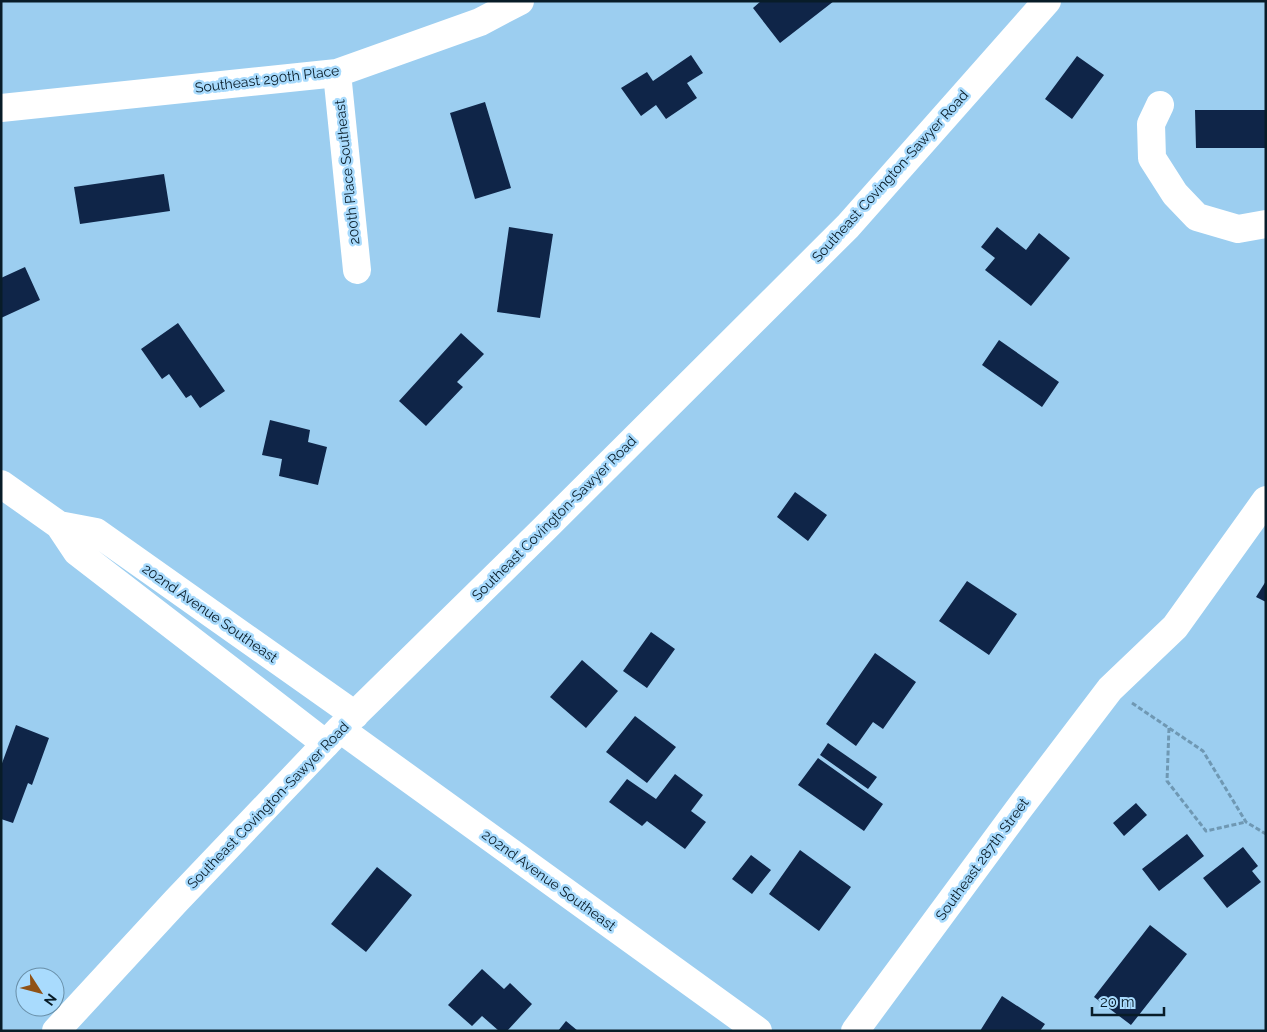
<svg xmlns="http://www.w3.org/2000/svg" width="1267" height="1032" viewBox="0 0 1267 1032" font-family="Raleway,sans-serif">
<style>
.building{fill:#0f2548}
.lines{fill:none;stroke-linecap:round;stroke-linejoin:round}
.path{stroke:#6f98b3;stroke-width:3;stroke-dasharray:5 2.5;stroke-linecap:butt}
.minor{stroke:#fff;stroke-width:28}
.labels{text-anchor:middle;dominant-baseline:central;stroke-width:5;stroke-linejoin:round;paint-order:stroke}
.street-label{font-size:14px;fill:#081c28;stroke:#a9dbfd}
</style>
<rect width="100%" height="100%" fill="#9ccef0"/>
<path class="building" d="M 761,1 L 834,1 L 780,43 L 753,8 Z
M 691,55 L 703,73 L 687,83 L 697,98 L 666,119 L 656,105 L 641,116 L 621,88 L 647,72 L 653,81 Z
M 1077,56 L 1104,75 L 1072,119 L 1045,99 Z
M 485,102 L 511,188 L 475,199 L 450,113 Z
M 1195,110 L 1266,110 L 1266,148 L 1196,148 Z
M 164,174 L 170,211 L 80,224 L 74,187 Z
M 509,227 L 553,234 L 540,318 L 497,312 Z
M 997,227 L 1026,250 L 1039,233 L 1070,258 L 1031,306 L 985,270 L 995,258 L 981,247 Z
M 25,267 L 40,300 L 1,318 L 1,278 Z
M 178,323 L 225,391 L 200,408 L 191,395 L 186,398 L 169,374 L 162,379 L 141,349 Z
M 461,333 L 484,354 L 457,382 L 463,387 L 426,426 L 399,401 Z
M 999,340 L 1059,382 L 1042,407 L 982,365 Z
M 270,420 L 310,430 L 308,442 L 327,447 L 318,485 L 279,476 L 282,459 L 262,455 Z
M 795,492 L 827,515 L 808,541 L 777,517 Z
M 967,581 L 1017,614 L 989,655 L 939,621 Z
M 1266,581 L 1266,602 L 1256,597 Z
M 651,632 L 675,649 L 647,688 L 623,671 Z
M 875,653 L 916,682 L 883,729 L 873,722 L 856,746 L 826,724 Z
M 582,660 L 618,691 L 586,728 L 550,697 Z
M 635,716 L 676,747 L 647,783 L 606,752 Z
M 16,725 L 49,738 L 32,785 L 28,783 L 13,823 L 1,819 L 1,766 Z
M 828,743 L 877,777 L 868,789 L 820,755 Z
M 818,758 L 883,804 L 864,831 L 798,785 Z
M 675,774 L 703,795 L 691,811 L 706,822 L 685,849 L 647,821 L 642,826 L 609,802 L 627,779 L 656,799 Z
M 1136,803 L 1147,815 L 1124,836 L 1113,823 Z
M 1187,834 L 1204,856 L 1159,891 L 1142,869 Z
M 1243,847 L 1258,866 L 1252,871 L 1261,882 L 1227,908 L 1203,878 Z
M 800,850 L 851,887 L 819,931 L 769,894 Z
M 751,855 L 771,870 L 752,894 L 732,879 Z
M 377,867 L 412,895 L 366,952 L 331,924 Z
M 1150,925 L 1187,954 L 1131,1025 L 1094,997 Z
M 482,969 L 504,989 L 510,983 L 532,1004 L 507,1031 L 499,1031 L 482,1016 L 472,1026 L 448,1005 Z
M 1002,996 L 1045,1024 L 1040,1031 L 980,1031 Z
M 566,1021 L 578,1031 L 558,1031 Z"/>
<g class="lines">
<path class="path" d="M 1132,703 L 1203,751 L 1246,822 L 1266,834
M 1169,728 L 1167,781 L 1206,831 L 1246,822"/>
<path class="minor" d="M 337,73 L 357,270
M 1160,105 L 1151,124 L 1152,158 L 1175,194 L 1197,217 L 1238,229 L 1266,224
M 1,108 L 337,73 L 480,22 L 520,1
M 1,484 L 59,525
M 340,729 L 758,1031
M 326,744 L 77,552 L 59,525 L 96,532 L 355,715
M 56,1031 L 176,901 L 340,729 L 543,530 L 848,226 L 1047,1
M 855,1031 L 1018,810 L 1110,689 L 1175,627 L 1266,500"/>
</g>
<g class="labels">
<g class="street-label">
<text transform="translate(267 79) rotate(-7)">Southeast 290th Place</text>
<text transform="translate(347 172) rotate(-96)">200th Place Southeast</text>
<text transform="translate(890 176) rotate(-48)">Southeast Covington-Sawyer Road</text>
<text transform="translate(554 518) rotate(-45)">Southeast Covington-Sawyer Road</text>
<text transform="translate(210 613) rotate(35)">202nd Avenue Southeast</text>
<text transform="translate(268 805) rotate(-46)">Southeast Covington-Sawyer Road</text>
<text transform="translate(982 859) rotate(-54)">Southeast 287th Street</text>
<text transform="translate(549 880) rotate(36)">202nd Avenue Southeast</text>
</g>
</g>
<rect width="1267" height="1032" fill="none" stroke="#081c28" stroke-width="5"/>
<g transform="translate(40 992) rotate(126)"><circle r="24" fill="#a9dbfd" stroke="#698fa8"/>
<path d="M0-4L9 19L0 12L-9 19Z" fill="#905216"/>
<text y="-8" font-size="14" font-weight="bold" text-anchor="middle" fill="#081c28">N</text>
</g>
<path d="M1092 1007v8h72v-8" fill="none" stroke="#081c28" stroke-width="2.5"/>
<text x="1100" y="1007" font-size="15" fill="#081c28" stroke="#a9dbfd" stroke-width="4" paint-order="stroke">20 m</text>
</svg>
